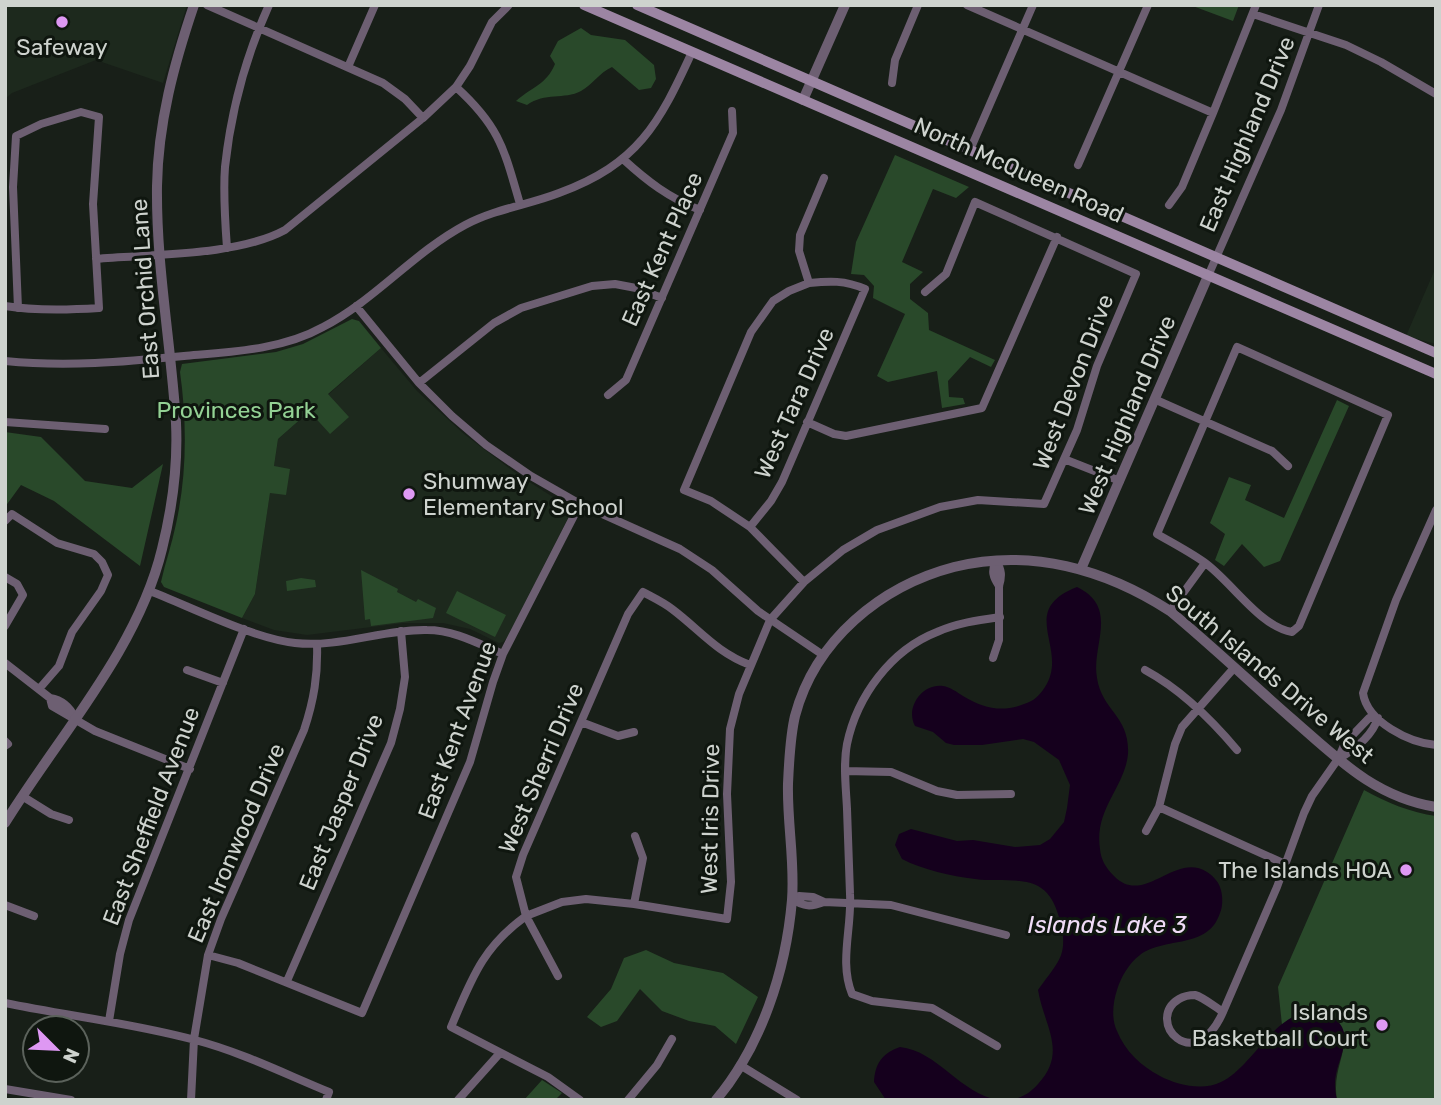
<svg xmlns="http://www.w3.org/2000/svg" width="1441" height="1105" viewBox="0 0 1441 1105" font-family="Rubik,sans-serif">
<style>
.built{fill:#1d291d}
.green{fill:#29492a}
.water{fill:#15001d}
.lines{fill:none;stroke-linecap:round;stroke-linejoin:round}
.minor{stroke:#6d5f72;stroke-width:8}
.tertiary{stroke:#6d5f72;stroke-width:10}
.secondary{stroke:#9c85a3;stroke-width:10}
.poi-dot{fill:#de98f3;stroke:#0f160f;stroke-width:2.5}
.labels{text-anchor:middle;dominant-baseline:central;stroke-width:6;stroke-linejoin:round;paint-order:stroke}
.poi-label{font-size:23px;fill:#ced3ce;stroke:#0f160f;text-anchor:end}
.street-label{font-size:23px;fill:#ced3ce;stroke:#0f160f}
.park-label{font-size:23px;fill:#93d194;stroke:#0f160f}
.water-label{font-size:24px;font-style:italic;fill:#f0dcf7;stroke:#0f160f}
</style>
<rect width="100%" height="100%" fill="#181f18"/>
<path class="built" d="M 5,5 L 187,5 L 163,83 L 96,60 L 12,93 L 5,99 Z
M 1436,267 L 1436,344 L 1406,336 Z
M 381,348 L 417,391 L 464,434 L 517,474 L 570,508 L 571,512 L 507,638 L 503,642 L 499,643 L 470,629 L 443,623 L 404,623 L 307,635 L 274,630 L 242,618 L 255,594 L 278,439 Z"/>
<path class="green" d="M 1190,5 L 1239,5 L 1233,21 Z
M 581,28 L 591,35 L 625,40 L 654,65 L 656,79 L 651,88 L 639,90 L 612,67 C 599,73 593,84 581,91 C 564,100 545,92 527,105 L 516,101 C 533,86 546,85 555,64 L 550,56 L 558,41 Z
M 895,155 L 969,187 L 956,198 L 933,189 L 902,262 L 923,272 L 910,284 L 910,299 L 928,313 L 929,330 L 995,360 L 991,367 L 970,357 L 948,381 L 949,397 L 963,398 L 965,404 L 942,408 L 937,371 L 888,382 L 877,376 L 905,314 L 873,298 L 874,286 L 864,275 L 851,274 L 856,242 Z
M 352,319 L 359,321 L 381,348 L 328,394 L 349,417 L 330,434 L 310,412 L 312,409 L 278,439 L 274,466 L 290,469 L 286,495 L 270,493 L 255,594 L 242,618 L 164,587 L 161,582 C 165,563 172,544 176,524 C 187,474 187,422 180,372 L 182,364 L 276,352 L 303,344 Z
M 1337,400 L 1349,406 L 1280,561 L 1264,567 L 1242,544 L 1224,566 L 1215,560 L 1225,534 L 1210,523 L 1229,477 L 1251,485 L 1245,500 L 1284,518 Z
M 5,432 L 41,437 L 85,481 L 132,488 L 163,464 L 140,566 L 54,501 L 21,485 L 5,507 Z
M 361,570 L 398,589 L 397,592 L 416,602 L 418,599 L 436,608 L 433,618 L 371,626 L 370,619 L 365,620 Z
M 301,578 L 315,580 L 316,587 L 287,591 L 286,581 Z
M 457,591 L 506,615 L 495,637 L 446,613 Z
M 1364,790 C 1386,802 1411,813 1436,816 L 1436,1100 L 1337,1100 C 1332,1072 1347,1054 1344,1032 C 1319,1004 1313,1006 1282,1025 L 1278,987 Z
M 646,950 L 674,963 L 723,973 L 758,997 L 736,1044 L 715,1026 L 689,1021 L 662,1011 L 640,989 L 617,1021 L 601,1027 L 587,1017 L 611,989 L 624,958 Z
M 542,1080 L 562,1093 L 555,1100 L 524,1100 Z"/>
<path class="water" d="M 1077,587 C 1120,608 1091,645 1097,678 C 1102,711 1130,716 1128,754 C 1125,787 1094,809 1100,849 C 1101,860 1106,868 1114,876 C 1144,907 1175,851 1207,872 C 1212,875 1218,881 1220,887 C 1223,895 1223,906 1220,913 C 1208,950 1165,936 1140,955 C 1129,963 1121,977 1117,990 C 1113,1002 1111,1019 1117,1031 C 1125,1051 1141,1066 1160,1076 C 1177,1085 1203,1091 1221,1082 C 1255,1066 1277,1004 1322,1012 C 1331,1013 1338,1020 1342,1027 C 1349,1042 1339,1059 1336,1074 C 1334,1083 1335,1091 1337,1100 L 1010,1100 C 1022,1098 1030,1093 1038,1084 C 1068,1052 1044,1026 1038,990 C 1058,961 1070,956 1059,917 C 1046,869 1012,884 975,879 C 951,876 923,870 902,859 L 895,845 L 899,834 L 911,829 L 957,841 L 973,840 L 1015,847 L 1040,845 L 1050,839 L 1064,822 L 1067,808 L 1070,785 L 1059,760 L 1034,742 L 1023,739 L 982,745 L 954,745 L 946,743 L 933,732 L 915,726 C 905,708 922,683 943,686 C 950,687 957,692 963,696 C 983,708 1002,713 1024,704 C 1034,701 1039,696 1045,687 C 1070,648 1016,611 1077,587 Z
M 900,1047 C 938,1051 960,1094 999,1100 L 886,1100 L 874,1082 C 875,1064 882,1053 900,1047 Z"/>
<g class="lines">
<path class="minor" d="M 207,5 L 383,83 L 405,99 L 423,118
M 967,5 L 1213,113
M 1253,14 L 1346,45 L 1381,62 L 1436,94
M 348,67 L 375,5
M 892,83 L 895,60 L 918,5
M 456,87 C 500,127 504,149 520,204
M 970,150 L 1033,5
M 623,159 C 647,181 669,198 700,210
M 1078,165 L 1148,5
M 1169,205 L 1182,187 L 1213,113 L 1256,5
M 227,248 C 225,221 223,193 225,167 C 231,111 246,56 269,5
M 96,259 C 152,254 237,256 285,230 L 423,118 L 456,87 L 470,66 L 492,22 L 508,6
M 1208,276 L 1281,110 L 1319,5
M 5,306 C 36,311 68,310 99,308 L 93,204 L 99,117 L 81,112 L 41,124 L 16,136 L 13,187 L 18,308
M 356,306 L 419,383 L 452,416 L 486,445 L 531,476 L 580,504 L 680,549 L 712,570 L 758,611 L 823,655
M 1237,347 L 1388,415 L 1299,626 L 1292,632 C 1260,627 1231,581 1204,562 C 1190,552 1173,543 1157,534 Z
M 5,361 C 66,367 124,362 184,356 C 230,352 282,350 323,327 C 375,300 413,253 465,225 C 495,209 528,205 559,193 C 638,164 659,124 692,52
M 419,383 L 494,323 L 521,308 L 592,286 L 615,284 L 636,288 L 662,298
M 608,395 L 626,380 L 733,133 L 732,111
M 1154,399 L 1272,451 L 1288,466
M 5,422 L 105,429
M 807,422 L 834,434 L 846,436 L 982,408 L 1057,237
M 1064,459 L 1120,481
M 1436,510 L 1396,600 L 1363,693 C 1367,722 1410,743 1436,745
M 5,521 L 12,514 L 57,543 L 94,554 L 102,562 L 108,575 L 101,591 L 72,632 L 59,666 L 39,689
M 750,527 L 771,501 L 782,482 L 865,289 C 845,280 829,281 809,283
M 996,561 C 991,571 993,577 999,586
M 5,577 L 17,584 L 23,595 L 5,626
M 804,582 L 750,527 L 711,501 L 684,490 L 751,332 L 773,301 L 789,291 L 809,283 L 799,251 L 800,235 L 824,178
M 150,591 C 191,607 252,638 295,643 C 340,648 383,629 427,630 C 454,630 479,644 503,654
M 1170,611 L 1205,563
M 993,658 L 999,640 L 999,586 C 1002,576 1002,570 996,561
M 5,663 L 50,698 C 62,700 70,707 75,718
M 187,670 L 223,683
M 1145,670 C 1180,689 1211,719 1237,750
M 50,698 L 52,706 L 95,731 L 190,769
M 581,722 L 618,736 L 634,732
M 5,741 L 8,744 L 5,746
M 845,771 L 891,772 L 937,791 L 957,795 L 1011,794
M 22,796 L 51,814 L 69,820
M 1159,807 L 1285,864
M 1146,831 L 1159,807 L 1175,744 L 1182,727 L 1234,668
M 792,899 L 799,896 L 813,897 L 824,902 L 891,905 L 1006,935
M 792,899 C 804,907 811,907 824,902
M 634,904 L 643,858 L 635,836
M 5,905 L 34,916
M 208,955 L 238,963 L 362,1013 L 470,762 L 493,682 L 503,654 L 580,504
M 558,976 L 526,916 L 562,902 L 586,899 L 634,904 L 727,919 L 731,882 L 727,794 L 730,729 L 739,694 L 770,620 L 804,582 L 843,550 L 877,530 L 940,507 L 978,500 L 1044,504 L 1077,430 L 1097,366 L 1136,274 L 975,202 L 946,274 L 925,292
M 287,981 L 391,743 L 400,709 L 405,677 L 401,631
M 5,1003 C 68,1016 132,1023 195,1040 C 241,1052 285,1074 329,1092 L 326,1100
M 1223,1012 C 1215,1007 1203,997 1195,995 C 1189,995 1184,996 1179,999 C 1144,1020 1194,1078 1223,1012 L 1277,887 L 1304,813 L 1312,796 L 1338,759 L 1345,743 L 1369,718 L 1378,718 C 1372,736 1354,750 1338,759
M 109,1021 L 120,954 L 129,920 L 244,629
M 997,1046 L 932,1008 L 872,1001 L 852,994 C 839,962 852,928 850,894 C 849,866 848,837 847,809 C 846,788 843,765 847,744 C 857,696 891,650 937,632 C 957,623 979,620 1000,617
M 740,1065 L 797,1100
M 5,1089 L 71,1100
M 191,1100 L 194,1039 L 208,955 L 221,919 L 304,730 C 314,700 318,675 317,644
M 458,1100 L 500,1053
M 580,1100 L 548,1077 L 451,1027 C 472,978 482,948 526,916 L 516,877 L 523,855 L 628,614 L 643,592 C 652,597 663,602 672,609 C 700,630 716,652 750,665
M 628,1100 L 657,1065 L 672,1039"/>
<path class="tertiary" d="M 803,100 L 845,5
M 1081,569 L 1208,276
M 5,823 C 58,737 138,649 162,549 C 172,509 178,465 176,423 C 171,344 156,265 157,186 C 158,123 174,64 194,5
M 716,1100 C 762,1045 786,970 792,900 C 795,861 787,823 788,784 C 789,761 790,737 795,716 C 815,640 881,586 954,567 C 1030,548 1105,569 1170,611 C 1211,645 1251,683 1291,718 C 1337,758 1374,797 1436,807"/>
<path class="secondary" d="M 584,5 L 1436,374
M 637,5 L 1436,353"/>
</g>
<g class="poi-dot">
<circle cx="62" cy="22" r="7"/>
<circle cx="409" cy="494" r="7"/>
<circle cx="1406" cy="870" r="7"/>
<circle cx="1382" cy="1025" r="7"/>
</g>
<g class="labels">
<g class="poi-label">
<text x="62" y="47" text-anchor="middle">Safeway</text>
<text x="423" y="481" text-anchor="start">Shumway<tspan x="423" dy="26">Elementary School</tspan></text>
<text x="1392" y="870">The Islands HOA</text>
<text x="1368" y="1012">Islands<tspan x="1368" dy="26">Basketball Court</tspan></text>
</g>
<g class="street-label">
<text transform="translate(1247 134) rotate(-67)">East Highland Drive</text>
<text transform="translate(1019 170) rotate(24)">North McQueen Road</text>
<text transform="translate(662 249) rotate(-66)">East Kent Place</text>
<text transform="translate(145 289) rotate(-94)">East Orchid Lane</text>
<text transform="translate(1073 382) rotate(-69)">West Devon Drive</text>
<text transform="translate(794 403) rotate(-66)">West Tara Drive</text>
<text transform="translate(1127 415) rotate(-67)">West Highland Drive</text>
<text transform="translate(1270 674) rotate(40)">South Islands Drive West</text>
<text transform="translate(457 730) rotate(-70)">East Kent Avenue</text>
<text transform="translate(541 768) rotate(-67)">West Sherri Drive</text>
<text transform="translate(341 802) rotate(-68)">East Jasper Drive</text>
<text transform="translate(151 816) rotate(-69)">East Sheffield Avenue</text>
<text transform="translate(710 819) rotate(-89)">West Iris Drive</text>
<text transform="translate(236 843) rotate(-67)">East Ironwood Drive</text>
</g>
<g class="park-label">
<text x="236" y="410">Provinces Park</text>
</g>
<g class="water-label">
<text x="1107" y="925">Islands Lake 3</text>
</g>
</g>
<rect width="1441" height="1105" fill="none" stroke="#ced3ce" stroke-width="14"/>
<g transform="translate(56 1049) rotate(114)"><circle r="33" fill="#0f160f" stroke="#5b625b" stroke-width="2"/>
<path d="M0-5L12 26L0 18L-12 26Z" fill="#de98f3"/>
<text y="-10" font-size="19" font-weight="bold" text-anchor="middle" fill="#ced3ce">N</text>
</g>
</svg>
